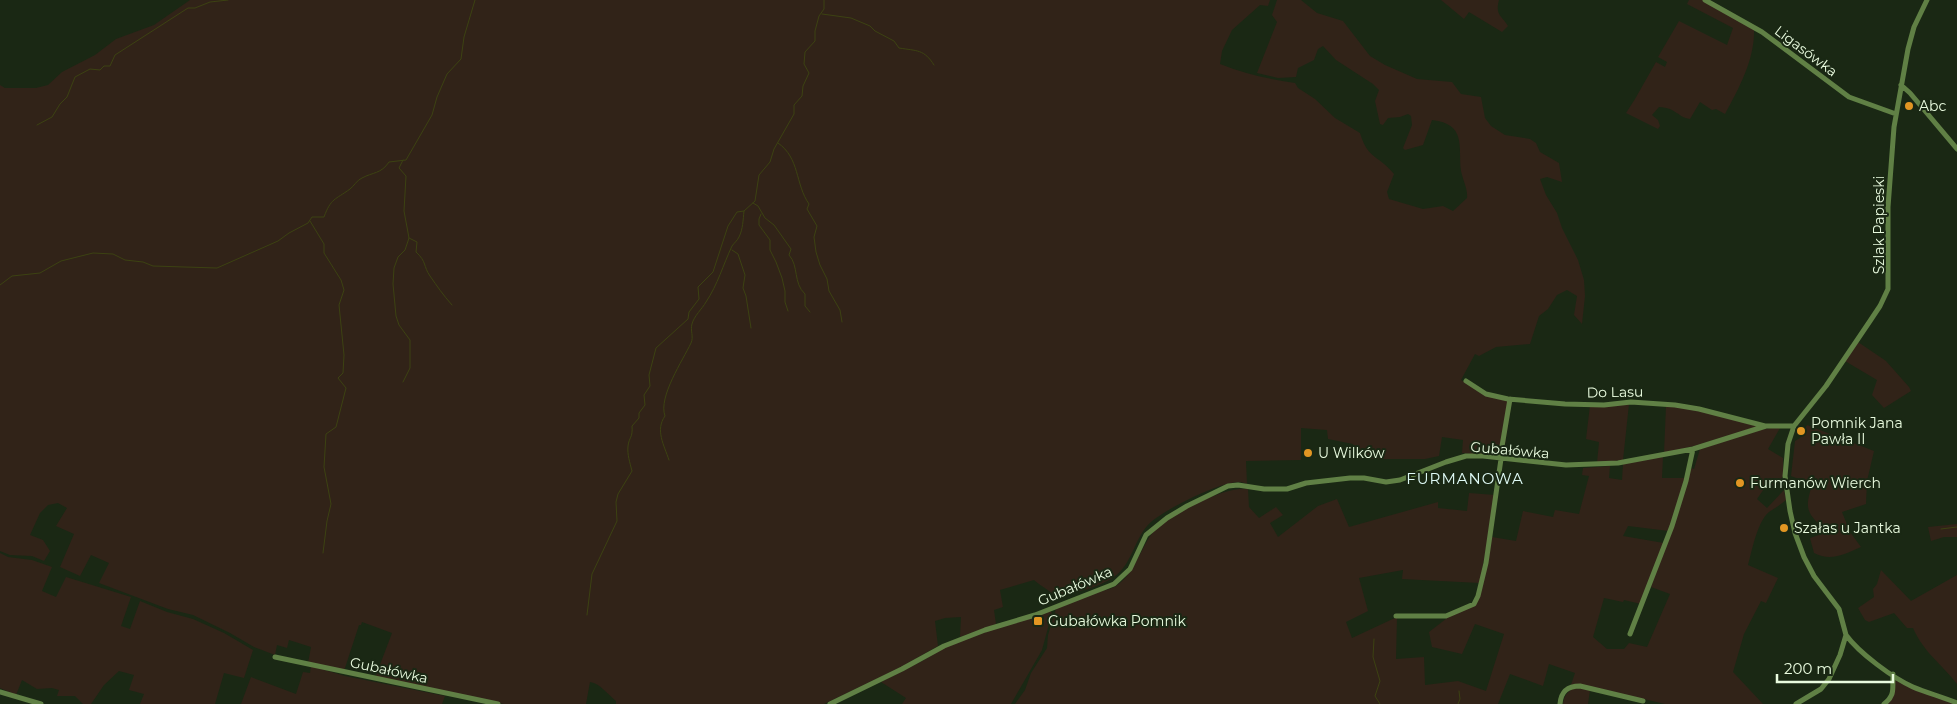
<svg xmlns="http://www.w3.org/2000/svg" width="1957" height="704" viewBox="0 0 1957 704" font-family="Montserrat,sans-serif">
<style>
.green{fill:#312318}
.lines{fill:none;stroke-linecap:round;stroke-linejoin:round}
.stream{stroke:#3c4212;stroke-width:1}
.minor{stroke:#608045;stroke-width:5}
.poi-dot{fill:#e29623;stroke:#1a2814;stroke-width:2}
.labels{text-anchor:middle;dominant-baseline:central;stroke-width:4;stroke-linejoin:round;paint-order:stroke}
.street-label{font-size:14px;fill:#e9fbdf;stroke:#1a2814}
.poi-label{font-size:14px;fill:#e9fbdf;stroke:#1a2814;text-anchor:start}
.neighbourhood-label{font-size:15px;letter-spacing:1px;fill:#e0fbf7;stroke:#1a2814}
</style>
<rect width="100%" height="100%" fill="#1a2814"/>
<path class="green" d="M 190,0 L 1270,0 L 1268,6 L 1260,5 L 1232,30 L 1222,51 L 1220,64 C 1244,74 1269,79 1295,83 L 1298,88 L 1315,99 L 1335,118 L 1360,133 C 1368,160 1379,155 1394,174 L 1387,192 L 1389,199 L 1423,209 L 1443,206 L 1453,211 L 1467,198 C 1468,189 1463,181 1461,171 C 1458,147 1467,124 1432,120 L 1423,145 L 1405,150 L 1403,148 L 1412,125 L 1411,116 L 1408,114 L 1400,117 L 1388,118 L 1383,125 L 1380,124 L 1375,101 L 1379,90 L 1373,84 L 1336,60 L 1323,46 L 1318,49 L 1314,60 L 1298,68 L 1296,77 L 1278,78 L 1257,73 L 1277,22 L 1272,15 L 1277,0 L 1301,0 L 1317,13 L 1343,21 L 1370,56 L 1385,65 L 1417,79 L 1452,82 L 1461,94 L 1481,97 L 1485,118 L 1491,126 L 1505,135 L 1530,139 L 1536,143 L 1540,152 L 1559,163 L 1562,182 L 1547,177 L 1540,179 L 1546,195 L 1557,213 L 1562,228 L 1578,260 L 1584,280 L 1585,296 L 1582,324 L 1574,315 L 1577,296 L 1567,290 L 1557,295 L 1548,309 L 1539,316 L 1530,344 L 1496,347 L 1479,356 L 1475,354 L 1461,380 L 1486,395 L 1512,401 L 1503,457 L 1462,453 L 1463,440 L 1442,437 L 1439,456 L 1425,459 L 1355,459 L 1353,444 L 1328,439 L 1327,430 L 1301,428 L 1301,460 L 1246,461 L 1247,484 C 1245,483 1242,482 1240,482 C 1223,480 1158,512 1147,526 C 1134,541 1132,564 1114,577 C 1098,588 1075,592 1057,598 C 1050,590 1042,587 1034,580 L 1000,590 L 1003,607 L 994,610 L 996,624 L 960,637 L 961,617 L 945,618 L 935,621 L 938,646 L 899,668 L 824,704 L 616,704 L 616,701 C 607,694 601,684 590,682 L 586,704 L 504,704 L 375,678 L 392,633 L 362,622 L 361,625 L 359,625 L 344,671 L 308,663 L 311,647 L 289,640 L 287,648 L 277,645 L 275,655 L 254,647 L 230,633 L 193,615 L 168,609 L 99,583 L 109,563 L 91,555 L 80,576 L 60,567 L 74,534 L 56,526 L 67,508 L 58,503 L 48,505 L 40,513 L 30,535 L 43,540 L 50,551 L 44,561 L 32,556 L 10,555 L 0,551 L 0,85 L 5,88 L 36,88 L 48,85 L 62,72 L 95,55 L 116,39 L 154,25 Z
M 1441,0 L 1499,0 C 1495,15 1501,15 1508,26 L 1502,32 L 1469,12 L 1464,19 Z
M 1689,0 L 1702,0 L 1754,29 C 1755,59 1739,88 1725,114 L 1716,109 L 1712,110 L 1700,102 L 1690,119 C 1677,117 1677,108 1659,107 L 1652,115 L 1658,120 L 1660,126 L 1658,129 L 1626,113 L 1635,99 L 1656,62 L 1665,67 L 1667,62 L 1658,57 L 1679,21 L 1727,45 L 1733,28 L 1687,4 Z
M 1858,342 L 1886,361 L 1909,387 L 1911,391 L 1884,408 L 1872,395 L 1877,380 L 1845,361 Z
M 1629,404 L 1623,460 L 1597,463 L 1599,442 L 1586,439 L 1590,405 Z
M 1666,406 L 1687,408 L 1759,426 L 1694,446 L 1664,453 Z
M 1807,425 L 1874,451 L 1867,481 L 1866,504 L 1842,512 L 1850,532 L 1861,547 C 1845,554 1831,562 1814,553 L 1810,538 L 1819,535 L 1818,523 C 1803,509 1808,501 1812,484 L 1791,476 L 1795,441 L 1800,438 Z
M 1772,428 L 1780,428 L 1768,449 L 1783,458 L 1783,476 L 1775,487 L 1768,483 L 1757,499 L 1767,508 L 1784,490 L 1786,500 C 1780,505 1775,508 1769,512 C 1757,522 1752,551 1748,565 L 1778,578 L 1766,603 L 1761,601 L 1744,634 L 1733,672 L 1763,704 L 1665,704 L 1579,684 L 1571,685 L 1575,673 L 1549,664 L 1543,686 L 1510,674 L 1498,704 L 1015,704 L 1025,690 L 1031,673 L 1047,648 L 1048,635 L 1056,609 C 1068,604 1079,598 1091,594 C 1099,591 1110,590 1116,586 C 1135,573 1140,549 1153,532 C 1167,515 1226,485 1248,489 L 1249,507 L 1259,518 L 1276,507 L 1283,515 L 1270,523 L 1278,537 L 1318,506 L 1337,499 L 1349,527 L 1438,502 L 1438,508 L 1467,511 L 1469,493 L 1495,495 L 1480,583 L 1402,579 L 1403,570 L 1359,578 L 1368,611 L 1346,622 L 1352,638 L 1397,617 L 1396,659 L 1424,657 L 1425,685 L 1458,681 L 1486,691 L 1504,634 L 1475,624 L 1462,654 L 1432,647 L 1429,632 L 1451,615 L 1475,605 L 1492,537 L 1516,541 L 1523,511 L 1553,517 L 1555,510 L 1579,514 L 1589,476 L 1582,475 L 1583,468 L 1610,466 L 1609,478 L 1622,480 L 1623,464 L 1663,457 L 1662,478 L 1687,478 L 1669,531 L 1628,526 L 1623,536 L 1664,543 L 1641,604 L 1624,600 L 1623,602 L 1604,598 L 1593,637 L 1607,649 L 1624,649 L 1629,643 L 1647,647 L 1670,594 L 1651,587 L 1690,468 L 1694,469 L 1700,449 L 1760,430 Z
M 1957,524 L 1957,537 L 1944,537 L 1931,541 L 1928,527 Z
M 0,553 L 8,557 L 32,560 L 52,567 L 42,591 L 56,597 L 66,577 L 131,597 L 121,626 L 130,629 L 140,601 L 167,612 L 193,619 L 224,633 L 253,650 L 244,678 L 224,673 L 215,704 L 140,704 L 144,694 L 129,690 L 134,675 L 119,671 L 104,685 L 91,704 L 83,704 L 75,696 L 57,696 L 59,690 L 52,688 L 37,689 L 22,680 L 16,695 L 0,688 Z
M 1881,570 L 1911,601 L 1957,575 L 1957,684 C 1941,663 1924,653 1913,628 L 1907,628 L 1894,613 L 1869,622 L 1865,620 L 1858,608 L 1874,597 L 1873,589 L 1877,584 Z
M 1050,611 L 1052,613 L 1042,650 L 1011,704 L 902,704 L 906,698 L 881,682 L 924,660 L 943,648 L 995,628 Z
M 311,666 L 345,676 L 445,696 L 442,704 L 241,704 L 251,677 L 296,694 L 303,672 L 310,673 Z
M 1894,680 L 1954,704 L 1886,704 L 1894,695 Z
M 1574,688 L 1590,690 L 1588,704 L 1563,704 C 1564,696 1567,692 1574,688 Z"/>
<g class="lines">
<path class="stream" d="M 822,14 L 851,18 L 870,26 L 875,31 L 894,41 L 899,48 C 917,51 924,49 934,65
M 37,125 L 52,117 L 60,104 L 67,97 L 75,77 L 90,69 L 100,70 L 104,66 L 110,66 L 115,55 L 188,8 L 195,8 L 210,2 L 228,0
M 778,143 C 800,158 795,184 809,204 L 807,209 L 817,226 L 814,237 L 816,252 L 820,265 L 827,279 L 829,291 L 840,310 L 842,322
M 753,203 L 758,206 L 765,218 L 774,225 L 791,249 L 789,255 C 799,266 793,283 805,294 L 805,306 L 810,312
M 761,214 L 759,219 L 759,225 L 770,240 L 770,250 L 776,262 L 782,278 L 785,291 L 785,302 L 788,311
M 310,221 L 324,244 L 324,253 L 341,280 L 344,290 L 339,305 L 344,355 L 343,373 L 338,378 L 346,388 L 336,427 L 326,434 L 324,467 L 331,504 L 327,521 L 323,553
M 409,238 L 417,242 L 416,252 C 427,262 423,266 430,276 C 437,286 443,295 452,305
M 732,250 L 738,254 L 745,275 L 743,288 L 746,296 L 751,328
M 0,285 L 12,276 L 40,273 L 61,261 L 93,253 L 113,254 L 125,260 L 143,262 L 153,266 L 217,268 L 278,241 L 289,233 L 308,223 L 312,217 L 324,217 C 331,198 335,200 350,189 C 354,186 357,180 362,178 C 373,172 381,174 389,162 L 406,160 L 432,115 L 437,97 L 447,74 L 461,59 L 464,37 L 475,0
M 403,382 L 410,368 L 410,340 L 399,325 L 396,316 L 393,284 L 394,268 L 398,257 L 405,250 L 409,238 L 404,211 L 406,176 L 399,168 L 403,160
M 669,460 C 664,445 655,430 665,416 C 658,397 683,360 691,343 C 694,337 690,330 692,324 C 694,316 702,309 706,302 C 718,284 723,265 732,246 C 734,243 737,241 739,237 C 743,229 743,220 744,211 L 755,201 L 759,175 L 770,162 L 774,149 L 794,114 L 794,105 L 802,96 L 803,86 L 809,73 L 804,64 L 805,52 L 815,41 L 815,31 L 819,16 L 824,9 L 824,0
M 1941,529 L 1957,527
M 587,615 L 592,574 L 617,521 L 616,502 L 618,494 L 632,471 C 630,463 627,454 628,446 C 629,437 633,438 632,426 L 639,418 L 639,413 L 645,405 L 644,395 L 650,386 L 649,375 L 656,348 L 688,319 L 689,312 L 699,299 L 698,287 L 713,272 L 728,226 L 737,212 L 744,211
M 1374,639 L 1373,657 L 1380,681 L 1375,696 L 1380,704
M 1458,704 L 1460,699 L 1459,691"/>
<path class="minor" d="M 1705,0 L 1762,32 L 1849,97 L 1896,114
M 1901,85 L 1910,93 L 1957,149
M 1466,381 L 1486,394 L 1508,399 L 1565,404 L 1604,405 L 1631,402 L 1675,405 L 1699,409 L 1765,426
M 1500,458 L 1510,399
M 1396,616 L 1446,616 L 1474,604 L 1478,596 L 1486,563 L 1501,459
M 1630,634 L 1672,526 L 1686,481 L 1693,449
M 1846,635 C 1859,653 1893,678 1913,687 C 1927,693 1943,697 1957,703
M 275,657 L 498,704
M 0,692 L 41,704
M 830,704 L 902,669 L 944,646 L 985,630 L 1035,615 L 1114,584 L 1130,569 L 1146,535 L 1167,518 L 1187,506 L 1228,486 L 1238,485 L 1264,489 L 1287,489 L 1306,483 L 1350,478 L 1364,478 L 1386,482 L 1400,480 L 1446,462 L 1466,456 L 1483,456 L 1566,465 L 1618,463 L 1693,449 L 1766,426 L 1794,426
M 1560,704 C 1561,691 1568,686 1580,686 L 1643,701
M 1796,704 L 1821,689 L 1829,679 L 1840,655 L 1846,635 L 1839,609 L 1814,576 L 1804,557 L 1795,533 L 1790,511 L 1785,476 L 1788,444 L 1794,426 L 1826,386 L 1870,321 L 1880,306 L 1888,289 L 1888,207 L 1894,127 L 1908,49 L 1914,27 L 1927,0
M 1884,704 C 1896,695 1892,688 1893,674"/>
</g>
<g class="poi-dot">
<circle cx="1909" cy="106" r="5"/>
<circle cx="1801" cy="431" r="5"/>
<circle cx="1308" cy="453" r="5"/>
<circle cx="1740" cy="483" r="5"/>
<circle cx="1784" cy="528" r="5"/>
<rect x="1033" y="616" width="10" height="10" rx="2.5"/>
</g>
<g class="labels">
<g class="street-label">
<text transform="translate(1806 51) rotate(37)">Ligasówka</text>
<text transform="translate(1879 225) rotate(-90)">Szlak Papieski</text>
<text transform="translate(1615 392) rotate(-1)">Do Lasu</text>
<text transform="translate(1510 450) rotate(5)">Gubałówka</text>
<text transform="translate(1075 586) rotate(-23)">Gubałówka</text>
<text transform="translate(389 670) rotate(12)">Gubałówka</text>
</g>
<g class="poi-label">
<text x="1919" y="106">Abc</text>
<text x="1811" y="423">Pomnik Jana<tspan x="1811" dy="16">Pawła II</tspan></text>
<text x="1318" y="453">U Wilków</text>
<text x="1750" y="483">Furmanów Wierch</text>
<text x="1794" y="528">Szałas u Jantka</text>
<text x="1048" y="621">Gubałówka Pomnik</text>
</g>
<g class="neighbourhood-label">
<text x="1465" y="478">FURMANOWA</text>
</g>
</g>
<path d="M1777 674v8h116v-8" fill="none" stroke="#e9fbdf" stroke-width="2.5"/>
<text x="1784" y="674" font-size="15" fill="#e9fbdf" stroke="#1a2814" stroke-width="4" paint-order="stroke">200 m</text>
</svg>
